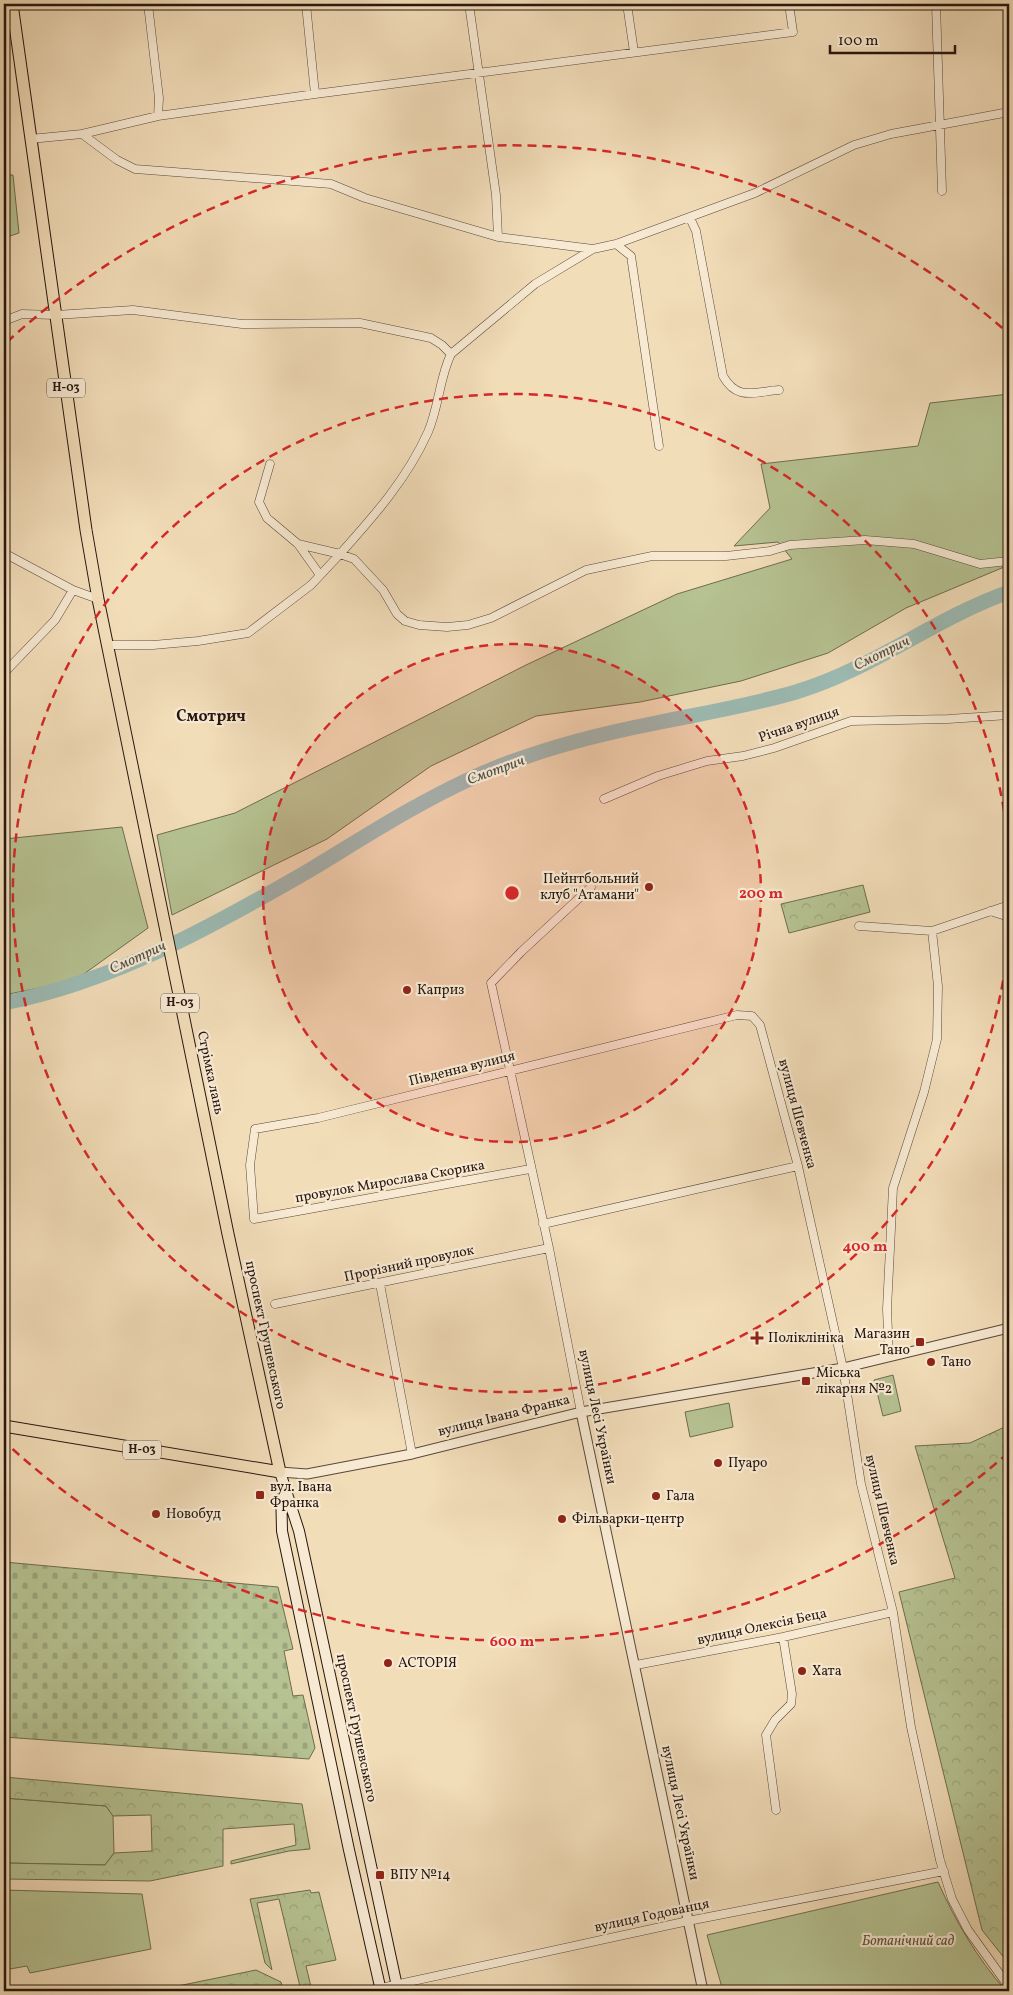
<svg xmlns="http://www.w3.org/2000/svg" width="1013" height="1995" viewBox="0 0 1013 1995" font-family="Vollkorn,serif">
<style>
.green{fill:#b6c292;stroke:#6e6c50}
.cemetery{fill:url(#cemetery-stones);stroke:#6e6c50}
.park{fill:url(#park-crowns);stroke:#6e6c50}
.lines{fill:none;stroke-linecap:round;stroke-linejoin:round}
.river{stroke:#9cbbb4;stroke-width:15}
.minor-casing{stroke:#59483a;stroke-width:9}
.tertiary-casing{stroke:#59483a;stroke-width:11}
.secondary-casing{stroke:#26160f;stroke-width:12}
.primary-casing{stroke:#26160f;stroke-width:13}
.minor{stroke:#f7e9d2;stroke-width:8}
.tertiary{stroke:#f7e9d2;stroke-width:9}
.secondary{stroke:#f7e9d2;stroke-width:10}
.primary{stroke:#f2ddb9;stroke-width:11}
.ring{fill:none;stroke:#d62828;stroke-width:2.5;stroke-dasharray:9 6}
.poi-dot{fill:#8f2418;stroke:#f7e9d2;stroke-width:2}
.labels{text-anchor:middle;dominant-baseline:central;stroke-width:4.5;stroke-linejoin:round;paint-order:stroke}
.shield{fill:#f7e9d2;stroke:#65554a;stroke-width:1}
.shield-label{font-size:12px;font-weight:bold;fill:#26160f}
.street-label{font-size:14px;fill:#26160f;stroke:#f7e9d2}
.poi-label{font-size:14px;fill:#26160f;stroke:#f7e9d2;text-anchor:start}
.park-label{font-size:14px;font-style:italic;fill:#58523d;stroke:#f7e9d2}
.water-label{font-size:15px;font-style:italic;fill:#4f5049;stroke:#f7e9d2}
.quarter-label{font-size:16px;font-weight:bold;fill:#26160f;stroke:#f7e9d2}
.centre{fill:#d62828;stroke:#f7e9d2;stroke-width:2.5}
.ring-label{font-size:15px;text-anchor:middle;font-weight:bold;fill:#d62828;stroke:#f7e9d2;stroke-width:4.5;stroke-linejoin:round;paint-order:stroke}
</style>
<defs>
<pattern id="cemetery-stones" width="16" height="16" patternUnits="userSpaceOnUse" patternTransform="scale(1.25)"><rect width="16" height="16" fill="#b6c292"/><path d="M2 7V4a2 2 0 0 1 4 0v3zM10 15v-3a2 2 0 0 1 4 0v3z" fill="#9ca67d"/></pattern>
<pattern id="park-crowns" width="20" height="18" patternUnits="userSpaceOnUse" patternTransform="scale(1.25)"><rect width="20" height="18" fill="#b6c292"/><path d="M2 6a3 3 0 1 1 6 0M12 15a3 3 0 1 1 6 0" fill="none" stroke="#9ca67d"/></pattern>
</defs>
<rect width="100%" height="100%" fill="#f2ddb9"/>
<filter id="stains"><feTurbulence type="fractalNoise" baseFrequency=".004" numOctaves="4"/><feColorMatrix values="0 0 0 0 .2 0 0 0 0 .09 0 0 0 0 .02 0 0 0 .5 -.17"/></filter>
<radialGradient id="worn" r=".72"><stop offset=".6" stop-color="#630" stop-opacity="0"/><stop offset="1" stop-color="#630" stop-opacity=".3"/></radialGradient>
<path class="green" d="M 4,175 L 13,175 L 19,233 L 4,238 Z
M 1009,394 L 1009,565 L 906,608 L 828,653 L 741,681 L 640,702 L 536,716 L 431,766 L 327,839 L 172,915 L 157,835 L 235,813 L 526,665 L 677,594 L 792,559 L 778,542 L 734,546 L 770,508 L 761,464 L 918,446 L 930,403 Z
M 122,827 L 148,928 L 74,981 L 4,995 L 4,839 Z
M 893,1375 L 901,1411 L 883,1416 L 874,1380 Z
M 729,1403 L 733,1427 L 690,1437 L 685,1412 Z
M 4,1798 L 106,1806 L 113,1816 L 114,1853 L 105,1865 L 4,1863 Z
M 938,1882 C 956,1922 977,1958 1006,1991 L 723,1991 L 707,1935 Z
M 4,1890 L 142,1894 L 151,1949 L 30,1973 L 27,1966 L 4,1970 Z"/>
<path class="cemetery" d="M 4,1562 L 278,1587 L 293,1649 L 284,1651 L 293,1696 L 303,1695 L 315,1748 L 309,1759 L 4,1737 Z"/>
<path class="park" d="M 863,885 L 870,912 L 789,933 L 781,904 Z
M 1009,1425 L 1009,1964 L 982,1930 L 899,1592 L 955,1578 L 915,1446 L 970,1443 Z
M 4,1777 L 302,1804 L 310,1849 L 289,1851 L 231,1864 L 231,1861 L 296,1845 L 294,1824 L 223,1829 L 223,1866 L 150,1881 L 4,1879 L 4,1863 L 105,1865 L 114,1853 L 152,1851 L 151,1815 L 113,1816 L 106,1806 L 4,1798 Z
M 310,1890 L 311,1893 L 319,1892 L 336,1960 L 306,1966 L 312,1991 L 301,1991 L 279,1899 L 257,1903 L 272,1970 L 265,1963 L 250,1899 Z
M 256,1970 L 281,1982 L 283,1991 L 164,1991 L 163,1989 Z"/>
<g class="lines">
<path class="river" d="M 4,1003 C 113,982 215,925 310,870 C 363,838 415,804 472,778 C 529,752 590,736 651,724 C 699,714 748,706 796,692 C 873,669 935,618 1009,592"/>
<defs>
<path id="minor" d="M 148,4 L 159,98 L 158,116
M 306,4 L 315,94
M 469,4 L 496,195 L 498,237
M 627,4 L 634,52
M 936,4 L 942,191
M 82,134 L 158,116 L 315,94 L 793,32 L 789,4
M 30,139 L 82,134 L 117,160 L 135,169 L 331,184 L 365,198 L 498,237 L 593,249 L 616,244 L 755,193 L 854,145 L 891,134 L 1009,112
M 690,218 L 696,231 L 723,376 C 737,401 754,392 779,390
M 616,244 L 631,256 L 659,446
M 4,321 L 22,314 L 56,315 L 133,310 L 242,324 L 360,323 L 431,338 L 442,345 L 451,354
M 270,464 L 259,502 L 267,518 L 298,544 L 320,575
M 298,544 L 340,554 C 374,516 407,479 428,432 C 439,407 439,379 451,354 L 535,284 L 593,249
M 4,553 L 73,590 L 98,599
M 107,645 L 153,645 L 198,641 L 248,633 L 311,585 L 340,554 L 354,559 L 383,590 L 397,614 L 405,621 L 419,625 L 447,627 L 468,625 L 491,618 L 586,570 L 652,556 L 726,556 L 770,551 L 790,545 L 865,540 L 914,544 L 980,564 L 1009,561
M 4,673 L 55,620 L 73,590
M 604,799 L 658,776 L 707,761 L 743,756 L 774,748 L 851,721 L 948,719 L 1009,715
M 990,911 L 1009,917
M 859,926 L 932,931 L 1009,905
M 530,1169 L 254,1219 L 250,1165 L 255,1129 L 318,1118 L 737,1015 L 752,1016 L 760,1025 L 798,1166 L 843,1368 L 861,1484 L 893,1612 L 911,1727 L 940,1860 L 952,1899 L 968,1930 L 1009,1987
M 543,1224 L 798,1166
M 380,1284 L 412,1454
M 275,1304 L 549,1248
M 889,1356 L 887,1309 L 893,1188 L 924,1092 L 937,1039 L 938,986 L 932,931
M 581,1412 L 549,1248 L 491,983 L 521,952 L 591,887
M 636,1665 L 783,1637 L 893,1612
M 776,1810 L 766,1735 L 775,1720 L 791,1704 L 792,1694 L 783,1637
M 367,1991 L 688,1921 L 944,1871"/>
<path id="tertiary" d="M 581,1412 L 703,1991
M 280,1472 L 307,1474 L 412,1454 L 581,1412 L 843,1368 L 1009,1328"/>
<path id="secondary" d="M 280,1472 L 299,1531 L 398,1991
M 281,1486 L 282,1531 L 349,1850 L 381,1991"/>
<path id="primary" d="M 4,1426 L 280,1472 L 228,1234 L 98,599 L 86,530 L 12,4"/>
</defs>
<use href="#minor" class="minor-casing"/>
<use href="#tertiary" class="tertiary-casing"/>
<use href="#secondary" class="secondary-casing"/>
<use href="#primary" class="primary-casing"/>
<use href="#minor" class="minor"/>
<use href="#tertiary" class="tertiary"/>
<use href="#secondary" class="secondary"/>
<use href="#primary" class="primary"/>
</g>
<circle cx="512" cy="893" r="249" fill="#d62828" fill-opacity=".12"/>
<g class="ring">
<circle cx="512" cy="893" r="249"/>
<path d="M1009 936A499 499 0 1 1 1009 850"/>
<path d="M1008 1453A748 748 0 0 1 7 1444M7 342A748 748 0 0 1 1008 333"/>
</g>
<g class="poi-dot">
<circle cx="649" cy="887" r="5"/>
<circle cx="407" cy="990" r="5"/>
<path d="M754.5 1330.5h5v5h5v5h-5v5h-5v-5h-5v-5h5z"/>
<rect x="915" y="1337" width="10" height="10" rx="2.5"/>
<circle cx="931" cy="1362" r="5"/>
<rect x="801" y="1376" width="10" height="10" rx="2.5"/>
<circle cx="718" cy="1463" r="5"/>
<rect x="255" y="1490" width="10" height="10" rx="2.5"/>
<circle cx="656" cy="1496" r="5"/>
<circle cx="156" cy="1514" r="5"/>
<circle cx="562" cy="1519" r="5"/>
<circle cx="388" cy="1663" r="5"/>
<circle cx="802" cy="1671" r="5"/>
<rect x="375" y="1870" width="10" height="10" rx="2.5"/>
</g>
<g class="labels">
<g class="shield">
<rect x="47" y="378.5" width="38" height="19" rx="4"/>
<rect x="161" y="993.5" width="38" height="19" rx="4"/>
<rect x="123" y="1440.5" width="38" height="19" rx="4"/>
</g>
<g class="shield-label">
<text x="66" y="388">Н-03</text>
<text x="180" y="1003">Н-03</text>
<text x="142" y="1450">Н-03</text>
</g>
<g class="street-label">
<text transform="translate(799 725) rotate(-19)">Річна вулиця</text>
<text transform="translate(462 1069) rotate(-14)">Південна вулиця</text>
<text transform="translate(210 1073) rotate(78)">Стрімка лань</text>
<text transform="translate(797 1114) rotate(75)">вулиця Шевченка</text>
<text transform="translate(390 1182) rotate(-10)">провулок Мирослава Скорика</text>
<text transform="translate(409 1264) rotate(-12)">Прорізний провулок</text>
<text transform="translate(265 1335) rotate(78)">проспект Грушевського</text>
<text transform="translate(504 1416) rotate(-14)">вулиця Івана Франка</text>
<text transform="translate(597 1417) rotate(78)">вулиця Лесі Українки</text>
<text transform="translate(882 1510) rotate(77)">вулиця Шевченка</text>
<text transform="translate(762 1627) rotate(-12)">вулиця Олексія Беца</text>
<text transform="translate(356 1728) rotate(78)">проспект Грушевського</text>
<text transform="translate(680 1813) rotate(78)">вулиця Лесі Українки</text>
<text transform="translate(652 1916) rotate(-12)">вулиця Годованця</text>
</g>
<g class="poi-label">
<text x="639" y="879" text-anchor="end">Пейнтбольний<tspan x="639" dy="16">клуб "Атамани"</tspan></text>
<text x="417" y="990">Каприз</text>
<text x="910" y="1334" text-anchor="end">Магазин<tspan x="910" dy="16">Тано</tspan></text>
<text x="768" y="1338">Поліклініка</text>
<text x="941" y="1362">Тано</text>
<text x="816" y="1373">Міська<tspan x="816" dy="16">лікарня №2</tspan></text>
<text x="728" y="1463">Пуаро</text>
<text x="270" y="1487">вул. Івана<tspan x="270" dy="16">Франка</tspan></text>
<text x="666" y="1496">Гала</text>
<text x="166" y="1514">Новобуд</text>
<text x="572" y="1519">Фільварки-центр</text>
<text x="398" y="1663">АСТОРІЯ</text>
<text x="812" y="1671">Хата</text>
<text x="390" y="1875">ВПУ №14</text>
</g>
<g class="park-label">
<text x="908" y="1941">Ботанічний сад</text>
</g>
<g class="water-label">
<text transform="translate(882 654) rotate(-26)">Смотрич</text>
<text transform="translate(496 771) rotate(-20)">Смотрич</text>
<text transform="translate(138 958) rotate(-24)">Смотрич</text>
</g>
<g class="quarter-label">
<text x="211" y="717">Смотрич</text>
</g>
</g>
<circle cx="512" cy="893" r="8" class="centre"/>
<g class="ring-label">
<text x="761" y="898">200 m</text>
<text x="865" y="1251">400 m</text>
<text x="512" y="1646">600 m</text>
</g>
<rect width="1013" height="1995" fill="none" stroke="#f2ddb9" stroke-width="20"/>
<rect x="5" y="5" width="1003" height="1985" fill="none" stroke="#26160f" stroke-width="2.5"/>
<rect x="10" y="10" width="993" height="1975" fill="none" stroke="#26160f"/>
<path d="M830 45v8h125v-8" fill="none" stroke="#26160f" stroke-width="2.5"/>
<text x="838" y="45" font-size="15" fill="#26160f" stroke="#f7e9d2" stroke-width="4" paint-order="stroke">100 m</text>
<rect width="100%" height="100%" filter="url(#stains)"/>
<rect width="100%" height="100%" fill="url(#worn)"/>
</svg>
